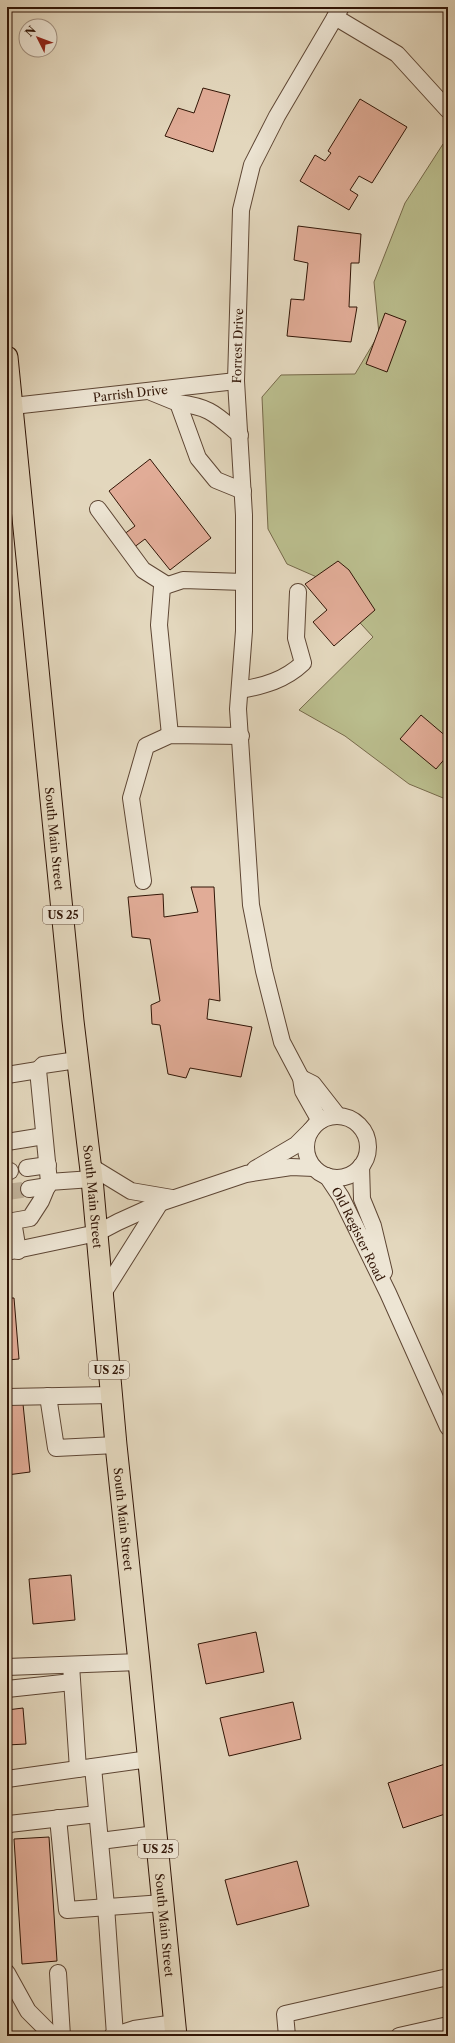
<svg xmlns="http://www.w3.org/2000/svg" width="455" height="2043" viewBox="0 0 455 2043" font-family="'Libre Caslon Text',serif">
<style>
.green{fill:#babd8d;stroke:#76694a}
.building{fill:#e1ac97;stroke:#311506}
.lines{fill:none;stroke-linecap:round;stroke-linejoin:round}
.minor-tunnel{stroke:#bfb098;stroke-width:16;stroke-dasharray:16 8;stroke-linecap:butt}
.minor-casing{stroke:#5e4634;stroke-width:18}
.major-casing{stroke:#311506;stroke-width:23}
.minor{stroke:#ede5d4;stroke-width:16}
.major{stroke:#e3d7bd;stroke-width:21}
.labels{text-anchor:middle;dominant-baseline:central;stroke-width:3.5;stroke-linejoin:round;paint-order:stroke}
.shield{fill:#ede5d4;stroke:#695344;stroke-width:1}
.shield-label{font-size:11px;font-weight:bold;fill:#311506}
.street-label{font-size:12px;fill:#311506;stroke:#ede5d4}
</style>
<rect width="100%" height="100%" fill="#e3d7bd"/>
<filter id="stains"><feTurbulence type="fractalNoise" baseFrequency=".005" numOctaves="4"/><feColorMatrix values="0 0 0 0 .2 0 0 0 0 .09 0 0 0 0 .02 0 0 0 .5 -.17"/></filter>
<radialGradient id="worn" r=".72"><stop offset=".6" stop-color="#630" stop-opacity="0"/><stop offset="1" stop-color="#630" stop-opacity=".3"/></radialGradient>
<path class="green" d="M 443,144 L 448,145 L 448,800 L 409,784 L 345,736 L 299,710 L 373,637 L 319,578 L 287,564 L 268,529 L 262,397 L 281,375 L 355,374 L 379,334 L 374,282 L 405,203 Z"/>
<path class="building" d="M 203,88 L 230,95 L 213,152 L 165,136 L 178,108 L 194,113 Z
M 360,99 L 407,127 L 372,183 L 359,176 L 350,190 L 358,195 L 349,210 L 300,181 L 315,155 L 325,161 L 331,153 L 328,151 Z
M 298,226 L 361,234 L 359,263 L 351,263 L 349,307 L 357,307 L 351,342 L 287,336 L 291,299 L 304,300 L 308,263 L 294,260 Z
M 385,313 L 406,321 L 387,372 L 366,364 Z
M 150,459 L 211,538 L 170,570 L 145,539 L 133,548 L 123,535 L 135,526 L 109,491 Z
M 338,561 L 349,570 L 375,610 L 334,646 L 313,622 L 327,610 L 305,584 Z
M 421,715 L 448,738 L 448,755 L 436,769 L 400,739 Z
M 191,887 L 214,887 L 220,1001 L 209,999 L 207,1019 L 252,1027 L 241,1077 L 190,1068 L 186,1078 L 168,1074 L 160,1025 L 152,1024 L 151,1005 L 160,1001 L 150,939 L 132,937 L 128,897 L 163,894 L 164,917 L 198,912 Z
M 7,1298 L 14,1298 L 19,1359 L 7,1360 Z
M 23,1404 L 30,1472 L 7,1475 L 7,1405 Z
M 71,1575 L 75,1620 L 33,1624 L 29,1579 Z
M 256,1632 L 264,1672 L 206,1684 L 198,1644 Z
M 293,1702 L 301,1739 L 229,1756 L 220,1718 Z
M 23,1708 L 26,1744 L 7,1745 L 7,1710 Z
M 448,1763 L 448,1813 L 403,1828 L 388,1783 Z
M 49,1837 L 57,1961 L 22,1964 L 14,1839 Z
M 297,1861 L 309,1906 L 237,1925 L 225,1880 Z"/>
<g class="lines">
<path class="minor-tunnel" d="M 7,1192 L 29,1189"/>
<defs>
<g id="minor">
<path d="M 335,17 L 397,54 L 448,110"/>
<path d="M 151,392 L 178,403 L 198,458 L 216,480 L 243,491"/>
<path d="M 178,403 C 211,407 216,415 240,435"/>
<path id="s1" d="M 13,406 L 236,381"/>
<path d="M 98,509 L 143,570 L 167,585"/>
<path d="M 240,690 C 264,686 285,680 303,663 L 296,638 L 298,592"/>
<path d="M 170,735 L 159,625 L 162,587 L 183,580 L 244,582"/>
<path d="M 143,881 L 131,798 L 146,746 L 170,735 L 241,736"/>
<path d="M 7,1075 L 38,1070"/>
<path d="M 301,1078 L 313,1084 L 338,1116"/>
<circle cx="337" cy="1147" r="31"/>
<path id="s2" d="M 320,1121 L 303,1091 L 301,1078 L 282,1042 L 264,971 L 251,905 L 238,709 L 244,631 L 244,515 L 236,381 L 241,210 L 252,165 L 277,116 L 341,7"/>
<path d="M 7,1142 L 44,1136"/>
<path d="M 90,1166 L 131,1191 L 172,1198"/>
<path d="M 361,1166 L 362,1199 L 373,1226 L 384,1272"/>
<path d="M 27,1168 L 48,1165"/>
<path d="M 255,1169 L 296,1145 L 311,1130"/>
<path d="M 7,1171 L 10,1171"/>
<path id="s3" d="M 327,1176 L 341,1197 L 388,1293 L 448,1427"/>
<path d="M 49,1182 L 38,1070 L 43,1065 L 77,1060"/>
<path d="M 29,1189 L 48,1186"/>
<path d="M 18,1251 L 13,1221 L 30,1218 L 41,1201 L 49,1182 L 92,1179"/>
<path d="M 7,1252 L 97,1233 L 118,1222 L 160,1203 L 246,1174 L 291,1167 L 314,1168"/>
<path d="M 102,1295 L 160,1203"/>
<path d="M 48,1396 L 56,1448 L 116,1445"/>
<path d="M 7,1397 L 111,1395"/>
<path d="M 71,1665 L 78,1769"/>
<path d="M 7,1667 L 139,1662"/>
<path d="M 7,1689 L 72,1682"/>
<path d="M 93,1767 L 106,1906 L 115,2035"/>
<path d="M 7,1779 L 149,1759"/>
<path d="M 58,1818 L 67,1910 L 163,1903"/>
<path d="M 7,1826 L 9,1824 L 97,1814"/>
<path d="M 100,1841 L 156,1834"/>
<path d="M 7,1973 L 28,2011 L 53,2036"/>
<path d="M 58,1973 L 62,2036"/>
<path d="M 112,2036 L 134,2029 L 175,2023"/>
<path d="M 287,2036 L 285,2014 L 448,1977"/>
<path d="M 399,2036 L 448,2025"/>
</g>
<g id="major">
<path id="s4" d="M 7,357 L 73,1021 L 92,1179 L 116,1445 L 139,1662 L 176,2036"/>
</g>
</defs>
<use href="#minor" class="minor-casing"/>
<use href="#major" class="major-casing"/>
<use href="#minor" class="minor"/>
<use href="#major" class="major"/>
</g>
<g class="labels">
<g class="shield">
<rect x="43" y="906" width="40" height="18" rx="3"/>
<rect x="89" y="1361" width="40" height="18" rx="3"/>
<rect x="138" y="1840" width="40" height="18" rx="3"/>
</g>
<g class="shield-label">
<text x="63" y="915">US 25</text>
<text x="109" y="1370">US 25</text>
<text x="158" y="1849">US 25</text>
</g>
<g class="street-label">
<text stroke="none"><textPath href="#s2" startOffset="789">Forrest Drive</textPath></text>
<text stroke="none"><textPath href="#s1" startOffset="118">Parrish Drive</textPath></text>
<text stroke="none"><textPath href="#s4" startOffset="484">South Main Street</textPath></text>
<text stroke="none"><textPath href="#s4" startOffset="844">South Main Street</textPath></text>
<text stroke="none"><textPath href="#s3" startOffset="66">Old Register Road</textPath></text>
<text stroke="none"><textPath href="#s4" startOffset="1168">South Main Street</textPath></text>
<text stroke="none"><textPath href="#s4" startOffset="1576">South Main Street</textPath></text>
</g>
</g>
<rect width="455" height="2043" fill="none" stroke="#e3d7bd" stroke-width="24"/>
<rect x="8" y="8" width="439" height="2027" fill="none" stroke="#311506" stroke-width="2"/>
<rect x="12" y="12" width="431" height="2019" fill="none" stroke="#311506"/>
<g transform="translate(38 38) rotate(312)"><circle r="19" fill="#ede5d4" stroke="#a29282"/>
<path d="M0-3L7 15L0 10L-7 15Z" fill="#8f2418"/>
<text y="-6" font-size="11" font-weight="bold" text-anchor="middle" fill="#311506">N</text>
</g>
<rect width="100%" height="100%" filter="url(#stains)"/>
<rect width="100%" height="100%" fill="url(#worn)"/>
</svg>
